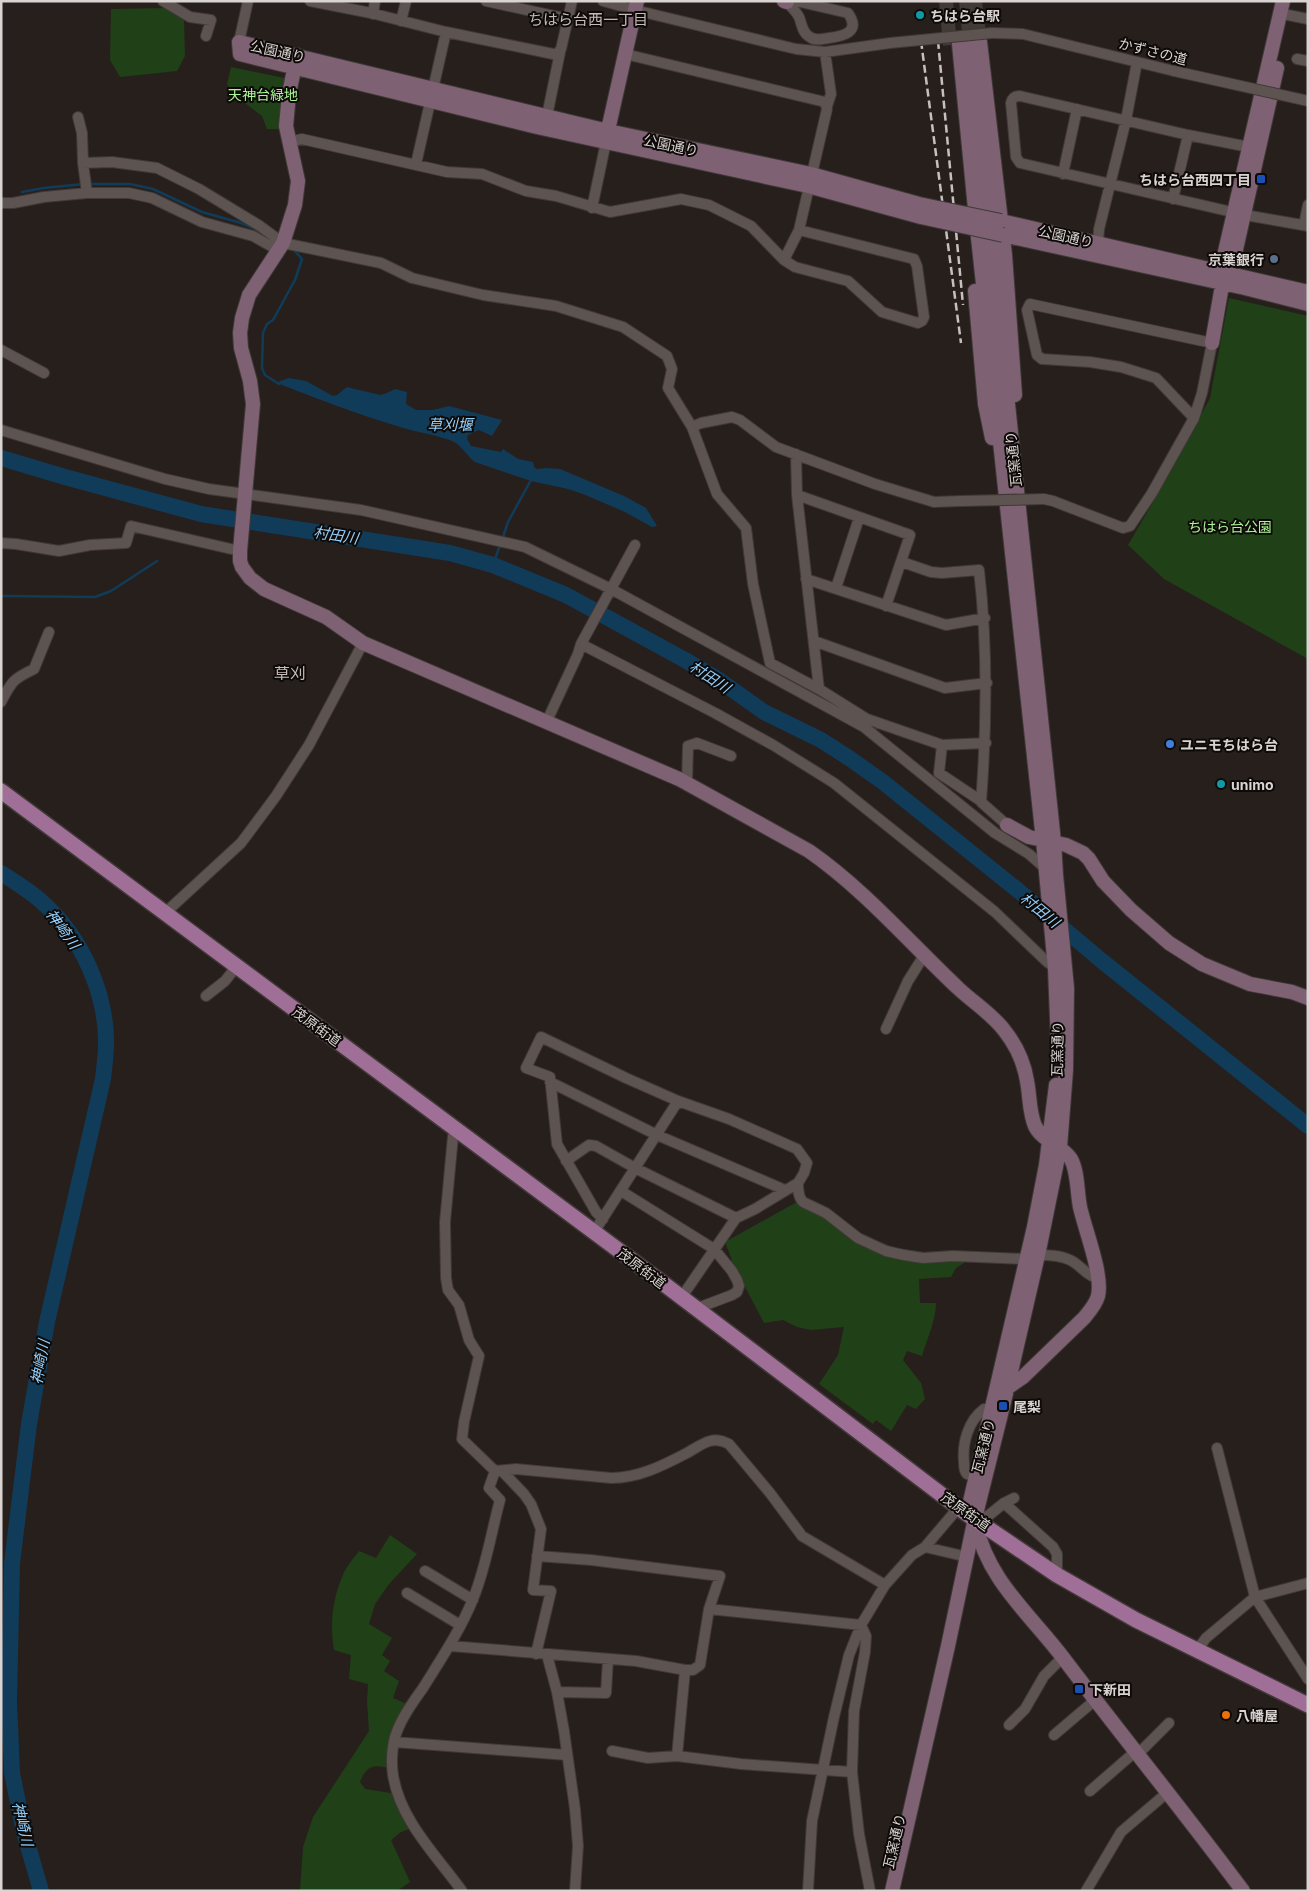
<svg xmlns="http://www.w3.org/2000/svg" width="1309" height="1892" viewBox="0 0 1309 1892" font-family="Inter,'Noto Sans JP',sans-serif">
<style>
.green{fill:#204017}
.water{fill:#103c5a}
.lines{fill:none;stroke-linecap:round;stroke-linejoin:round}
.stream{stroke:#103c5a;stroke-width:2.5}
.river{stroke:#103c5a;stroke-width:16}
.secondary-tunnel{stroke:#423a37;stroke-width:14;stroke-dasharray:14 7;stroke-linecap:butt}
.street-casing{stroke:#403937;stroke-width:12}
.secondary-casing{stroke:#403937;stroke-width:16}
.primary-casing{stroke:#403937;stroke-width:18}
.street{stroke:#5d5350;stroke-width:10}
.secondary{stroke:#7f6174;stroke-width:14}
.primary{stroke:#a06f98;stroke-width:15}
.rail{stroke:#c7c0be;stroke-width:2.5;stroke-dasharray:8 4;stroke-linecap:butt}
.street-bridge-casing{stroke:#403937;stroke-width:12;stroke-linecap:butt}
.secondary-bridge-casing{stroke:#403937;stroke-width:16;stroke-linecap:butt}
.street-bridge{stroke:#5d5350;stroke-width:10}
.secondary-bridge{stroke:#7f6174;stroke-width:14}
.culture-dot{fill:#0f9aa8;stroke:#0d0a08;stroke-width:2}
.transit-dot{fill:#1a4fb4;stroke:#0d0a08;stroke-width:2}
.service-dot{fill:#5c6f8a;stroke:#0d0a08;stroke-width:2}
.shop-dot{fill:#3f7fe0;stroke:#0d0a08;stroke-width:2}
.food-dot{fill:#e8710a;stroke:#0d0a08;stroke-width:2}
.labels{text-anchor:middle;dominant-baseline:central;stroke-width:4;stroke-linejoin:round;paint-order:stroke}
.poi-label{font-size:14px;font-weight:bold;fill:#d9d3d1;stroke:#0d0a08;text-anchor:start}
.street-label{font-size:14px;fill:#d9d3d1;stroke:#0d0a08}
.park-label{font-size:14px;fill:#aaf595;stroke:#0d0a08}
.neighbourhood-label{font-size:15px;fill:#c7bcb9;stroke:#0d0a08}
.water-label{font-size:15px;font-style:italic;fill:#93cefb;stroke:#0d0a08}
.quarter-label{font-size:16px;fill:#c7bcb9;stroke:#0d0a08}
</style>
<rect width="100%" height="100%" fill="#271f1c"/>
<path class="green" d="M 169,8 L 184,19 L 185,56 L 177,71 L 120,77 L 110,60 L 111,9 Z
M 231,67 L 284,78 L 285,84 L 279,129 L 267,129 L 262,116 L 233,94 L 227,84 Z
M 1229,298 L 1308,316 L 1308,659 L 1164,579 L 1128,545 L 1170,473 L 1210,398 Z
M 804,1198 L 830,1210 L 856,1232 L 896,1248 L 925,1252 L 953,1250 L 966,1251 L 964,1263 L 956,1268 L 951,1277 L 919,1279 L 920,1303 L 936,1303 C 936,1320 927,1339 922,1356 L 907,1351 L 903,1360 L 921,1383 L 925,1399 L 916,1409 L 907,1405 L 891,1431 L 876,1420 L 873,1424 L 819,1384 L 838,1355 L 844,1327 L 811,1330 L 797,1327 L 783,1320 L 764,1323 L 743,1283 L 728,1262 L 732,1260 L 725,1242 Z
M 390,1535 L 417,1554 L 389,1584 L 375,1604 L 369,1624 L 392,1638 L 382,1655 L 390,1661 L 384,1671 L 399,1681 L 393,1698 L 407,1704 L 392,1769 C 375,1764 367,1764 360,1782 L 365,1789 L 397,1794 L 412,1828 L 401,1832 L 391,1840 L 410,1882 L 397,1891 L 300,1891 L 303,1847 L 313,1817 L 369,1731 L 367,1702 L 368,1684 L 349,1679 L 351,1655 L 334,1650 C 330,1625 332,1601 342,1577 C 345,1568 353,1559 359,1551 L 376,1558 Z"/>
<path class="water" d="M 289,378 L 306,381 L 333,396 L 337,395 L 347,387 L 380,395 L 387,393 L 395,389 L 407,392 L 406,404 L 416,410 L 433,410 L 449,406 L 502,420 L 492,436 L 479,430 L 468,435 L 467,439 L 471,446 L 501,452 L 503,449 L 518,459 L 533,462 L 534,467 L 537,469 L 546,468 L 560,469 L 624,496 L 646,508 L 657,526 L 652,527 L 625,512 L 583,494 L 568,489 L 531,481 L 475,462 C 468,457 463,448 456,443 C 444,436 415,432 400,427 C 359,415 318,399 277,383 L 280,381 Z"/>
<g class="lines">
<path class="stream" d="M 90,184 L 130,184 L 153,189 L 202,212 L 241,223 L 258,230
M 22,192 L 44,188 L 84,184
M 279,384 L 265,375 L 262,368 L 263,333 L 267,324 L 273,320 L 295,280 L 302,259 L 293,249
M 502,540 L 508,522 L 531,480
M 493,565 L 500,545
M 1,596 L 95,597 L 111,591 L 157,561"/>
<path class="river" d="M 1,458 L 65,477 L 201,514 L 450,553 L 493,565 L 566,595 L 685,660 L 719,680 L 764,712 L 821,740 L 849,758 L 883,782 L 1020,892 L 1102,961 L 1308,1126
M 1,873 C 15,882 30,891 42,902 C 81,936 107,993 106,1045 C 106,1056 104,1068 103,1079 L 47,1322 L 29,1424 L 12,1563 L 9,1701 L 12,1773 L 24,1832 L 41,1891"/>
<path class="secondary-tunnel" d="M 946,1 L 950,45
M 966,1 L 970,43
M 975,1 L 980,42"/>
<defs>
<path id="street" d="M 163,1 L 190,17 L 211,20 L 206,36
M 310,1 L 371,13 L 446,32 L 553,54 L 557,54 L 561,49 L 572,1
M 486,1 L 568,19
M 603,1 L 628,8
M 787,2 C 791,7 796,11 799,17 C 802,24 802,33 810,37 C 815,41 822,39 829,38 C 844,36 861,32 848,13 L 796,1
M 643,12 L 796,49 L 825,52 L 890,43
M 373,14 L 375,1
M 1288,15 L 1308,19
M 401,21 L 406,1
M 992,33 L 1023,34 L 1174,71
M 239,42 L 248,1
M 825,52 L 831,94 L 827,106
M 625,54 L 825,102 L 827,109 L 799,230 L 784,260
M 1297,59 L 1308,61
M 547,116 L 560,52
M 78,117 L 82,133 L 83,163
M 288,142 L 302,139 L 447,172 L 482,174 L 526,191 L 556,196 L 610,212 L 681,199 L 709,205 L 751,226 L 784,260 L 795,267 L 848,281 L 882,312 L 918,323 L 922,321 L 924,317 L 917,266 L 914,259 L 799,230
M 1249,147 L 1188,135 L 1020,96 C 1014,96 1012,98 1011,103 L 1016,157 L 1020,163 L 1245,215 L 1308,226
M 416,164 L 446,32
M 1063,174 L 1077,109
M 87,193 L 83,163 L 112,162 L 157,168 L 199,189 L 260,226 L 283,243 L 381,263 L 412,278 L 483,295 L 556,306 L 623,327 L 667,356 L 672,369 L 668,388 L 692,427 L 717,494 L 746,528 L 753,584 L 770,663 L 819,689 L 867,719 L 942,745 L 986,743
M 1173,199 L 1188,135
M 1,203 L 13,203 L 44,197 L 87,193 L 129,193 L 152,198 L 202,222 L 253,236 L 278,250
M 592,208 L 606,142
M 1304,225 L 1308,205
M 1098,243 L 1099,229 L 1126,120 L 1137,62
M 1,350 L 44,373
M 692,427 L 701,423 L 732,417 L 740,420 L 776,447 L 875,484 L 934,502 L 961,501
M 1,430 L 165,479 L 209,489 L 361,510 L 525,547 L 611,589 L 864,727 L 995,833 L 1029,854 L 1045,868
M 796,454 L 797,495 L 819,689
M 797,495 L 910,535 L 886,606
M 1044,499 L 1053,501 L 1123,528 L 1130,526 L 1152,493 L 1194,418 L 1202,393 L 1212,343 L 1030,304 L 1027,310 L 1037,355 L 1042,359 L 1090,362 L 1121,367 L 1156,378 L 1194,418
M 1,543 L 16,544 L 59,551 L 90,545 L 126,543 L 131,526 L 240,551
M 902,562 L 931,572 L 942,573 L 979,570 C 988,649 987,723 981,802 L 1007,825
M 806,579 L 946,625 L 985,618
M 836,588 L 859,518
M 814,641 L 945,688 L 987,683
M 581,644 L 715,713 L 773,745 L 834,783 L 995,912 L 1045,960 L 1055,968
M 1,702 C 12,681 13,679 34,669 L 49,632
M 546,723 L 578,654 L 581,644 L 635,545
M 942,745 L 939,773 L 981,801
M 687,784 L 688,746 L 697,743 L 731,756
M 165,913 L 241,843 L 276,796 L 309,745 L 363,643
M 206,996 L 225,981 L 236,967
M 886,1029 L 908,981 L 925,954
M 550,1082 L 657,1135 L 785,1190
M 457,1132 L 453,1136 L 445,1222 L 446,1278 L 448,1290 L 459,1305 L 469,1340 L 479,1356 L 464,1422 L 462,1439 L 495,1471 L 516,1469 L 611,1478 C 638,1478 662,1466 685,1454 C 693,1450 702,1443 710,1441 C 717,1439 723,1441 729,1444 L 770,1493 L 802,1536 L 885,1585
M 566,1161 L 589,1145 L 596,1146 L 635,1168 L 736,1218
M 798,1183 C 798,1189 798,1197 803,1202 L 826,1213 L 858,1238 L 886,1251 L 904,1255 L 923,1258 L 953,1256 L 1025,1259
M 621,1191 L 714,1249 L 732,1271 L 737,1280 L 739,1286 L 737,1292 L 732,1295 L 695,1309
M 603,1219 L 596,1212 L 557,1144 L 550,1077 L 526,1068 L 541,1037 L 626,1078 L 678,1101 L 729,1119 L 797,1149 L 807,1163 L 804,1173 L 798,1183 L 755,1209 L 736,1218 L 681,1298
M 594,1232 L 678,1101
M 1038,1255 C 1048,1255 1060,1255 1070,1260 C 1081,1265 1085,1275 1097,1278
M 1217,1448 L 1255,1597 L 1308,1679
M 502,1471 L 524,1494 L 531,1504 L 541,1529 L 533,1590 L 551,1591 L 536,1654
M 975,1476 C 973,1476 969,1475 967,1474 C 964,1471 964,1467 964,1463 C 962,1443 968,1421 984,1409 L 992,1410
M 1004,1503 L 1053,1547 L 1057,1554 L 1057,1575
M 975,1518 L 988,1516 L 1004,1503 L 1014,1498
M 925,1547 L 959,1555
M 425,1571 L 473,1600
M 407,1593 L 460,1625
M 709,1609 L 861,1625 L 866,1636 L 865,1652 L 854,1711 L 852,1772 L 859,1834 L 870,1891
M 450,1646 L 636,1661 L 685,1670 L 693,1670 L 700,1665 L 709,1609 L 720,1576 L 591,1560 L 537,1556
M 1197,1650 L 1206,1638 L 1255,1597 L 1308,1583
M 547,1655 L 557,1692 L 564,1731 L 575,1809 L 578,1846 L 575,1891
M 557,1692 L 606,1693 L 608,1659
M 1009,1725 L 1025,1709 L 1044,1676 L 1063,1657
M 1054,1735 L 1094,1701
M 394,1742 L 567,1755
M 612,1751 L 648,1758 L 677,1756 L 741,1764 L 852,1772
M 1138,1754 L 1169,1723
M 677,1756 L 685,1670
M 1090,1791 L 1136,1751
M 462,1891 C 436,1855 400,1820 393,1775 C 391,1763 392,1745 396,1734 C 402,1717 413,1702 423,1688 C 441,1659 460,1631 473,1599 C 486,1568 491,1533 500,1500 L 489,1488 L 495,1471
M 808,1891 L 812,1821 L 834,1717 L 849,1655 L 861,1625 L 885,1585 L 912,1555 L 925,1547 L 959,1507
M 1086,1891 L 1121,1832 L 1168,1792"/>
<path id="secondary" d="M 784,1 L 787,2
M 980,42 L 1005,255 L 1015,395
M 959,44 L 976,219 L 1043,840 L 1055,968 L 1058,1043
M 297,55 L 289,94 L 286,126 L 298,181 L 295,205 L 283,243 L 249,295 L 242,318 L 240,333 L 241,348 L 250,381 L 253,404 L 240,551 L 240,561 L 242,567 L 250,578 L 264,589 L 326,617 L 363,643 L 679,779 L 809,851 C 865,890 910,943 959,989 C 974,1003 992,1014 1004,1030 C 1016,1045 1024,1062 1027,1081 C 1030,1096 1029,1112 1035,1126 C 1042,1141 1062,1145 1071,1159 C 1078,1172 1077,1192 1080,1207 C 1085,1230 1103,1274 1098,1296 C 1096,1304 1089,1312 1084,1318 L 1023,1377 L 1007,1388
M 606,139 L 637,1
M 919,204 L 811,174 L 608,131 L 239,42 L 240,54 L 537,127 L 808,186 L 921,217
M 1001,221 L 1308,292
M 1003,235 L 1245,288 L 1308,304
M 1224,274 L 1234,258 L 1277,68
M 975,291 L 985,404 L 992,438
M 1212,343 L 1224,274 L 1224,256 L 1283,1
M 1007,825 L 1029,837 L 1066,845 L 1083,853 L 1089,859 L 1103,881 L 1131,910 L 1169,943 L 1202,964 L 1250,984 L 1292,992 L 1308,998
M 969,1506 L 1034,1227 L 1046,1165 L 1056,1085
M 976,1524 C 987,1580 1031,1615 1064,1659 C 1123,1737 1185,1813 1243,1891
M 892,1891 L 948,1646 L 975,1518 L 1003,1406 L 1038,1255 L 1060,1147 L 1066,1070 L 1067,988 L 1056,875 L 1054,842 L 970,43"/>
<path id="primary" d="M 1,791 L 664,1284 L 967,1514 L 1057,1575 L 1136,1620 L 1308,1705"/>
</defs>
<use href="#street" class="street-casing"/>
<use href="#secondary" class="secondary-casing"/>
<use href="#primary" class="primary-casing"/>
<use href="#street" class="street"/>
<use href="#secondary" class="secondary"/>
<use href="#primary" class="primary"/>
<path class="rail" d="M 921,41 L 961,343
M 938,41 L 963,305"/>
<defs>
<path id="street-bridge" d="M 890,43 L 992,33
M 1174,71 L 1308,101
M 961,501 L 1044,499"/>
<path id="secondary-bridge" d="M 919,204 L 1001,221
M 921,217 L 1003,235"/>
</defs>
<use href="#street-bridge" class="street-bridge-casing"/>
<use href="#secondary-bridge" class="secondary-bridge-casing"/>
<use href="#street-bridge" class="street-bridge"/>
<use href="#secondary-bridge" class="secondary-bridge"/>
</g>
<g class="culture-dot">
<circle cx="920" cy="15" r="5"/>
<circle cx="1221" cy="784" r="5"/>
</g>
<g class="transit-dot">
<rect x="1256" y="174" width="10" height="10" rx="2.5"/>
<rect x="998" y="1401" width="10" height="10" rx="2.5"/>
<rect x="1074" y="1684" width="10" height="10" rx="2.5"/>
</g>
<circle class="service-dot" cx="1274" cy="259" r="5"/>
<circle class="shop-dot" cx="1170" cy="744" r="5"/>
<circle class="food-dot" cx="1226" cy="1715" r="5"/>
<g class="labels">
<g class="poi-label">
<text x="930" y="15">ちはら台駅</text>
<text x="1251" y="179" text-anchor="end">ちはら台西四丁目</text>
<text x="1264" y="259" text-anchor="end">京葉銀行</text>
<text x="1180" y="744">ユニモちはら台</text>
<text x="1231" y="784">unimo</text>
<text x="1013" y="1406">尾梨</text>
<text x="1089" y="1689">下新田</text>
<text x="1236" y="1715">八幡屋</text>
</g>
<g class="street-label">
<text transform="translate(278 51) rotate(13)">公園通り</text>
<text transform="translate(1153 51) rotate(14)">かずさの道</text>
<text transform="translate(671 145) rotate(12)">公園通り</text>
<text transform="translate(1066 236) rotate(13)">公園通り</text>
<text transform="translate(1013 459) rotate(-96)">瓦窯通り</text>
<text transform="translate(317 1026) rotate(36)">茂原街道</text>
<text transform="translate(1057 1049) rotate(-89)">瓦窯通り</text>
<text transform="translate(642 1268) rotate(37)">茂原街道</text>
<text transform="translate(983 1446) rotate(-76)">瓦窯通り</text>
<text transform="translate(966 1511) rotate(35)">茂原街道</text>
<text transform="translate(894 1841) rotate(-77)">瓦窯通り</text>
</g>
<g class="park-label">
<text x="263" y="94">天神台緑地</text>
<text x="1230" y="526">ちはら台公園</text>
</g>
<g class="neighbourhood-label">
<text x="588" y="19">ちはら台西一丁目</text>
</g>
<g class="water-label">
<text x="450" y="424">草刈堰</text>
<text transform="translate(336 535) rotate(9)">村田川</text>
<text transform="translate(710 677) rotate(33)">村田川</text>
<text transform="translate(1040 910) rotate(39)">村田川</text>
<text transform="translate(63 929) rotate(54)">神崎川</text>
<text transform="translate(40 1362) rotate(-80)">神崎川</text>
<text transform="translate(23 1824) rotate(77)">神崎川</text>
</g>
<g class="quarter-label">
<text x="290" y="673">草刈</text>
</g>
</g>
<rect width="1309" height="1892" fill="none" stroke="#d9d3d1" stroke-width="5"/>
</svg>
